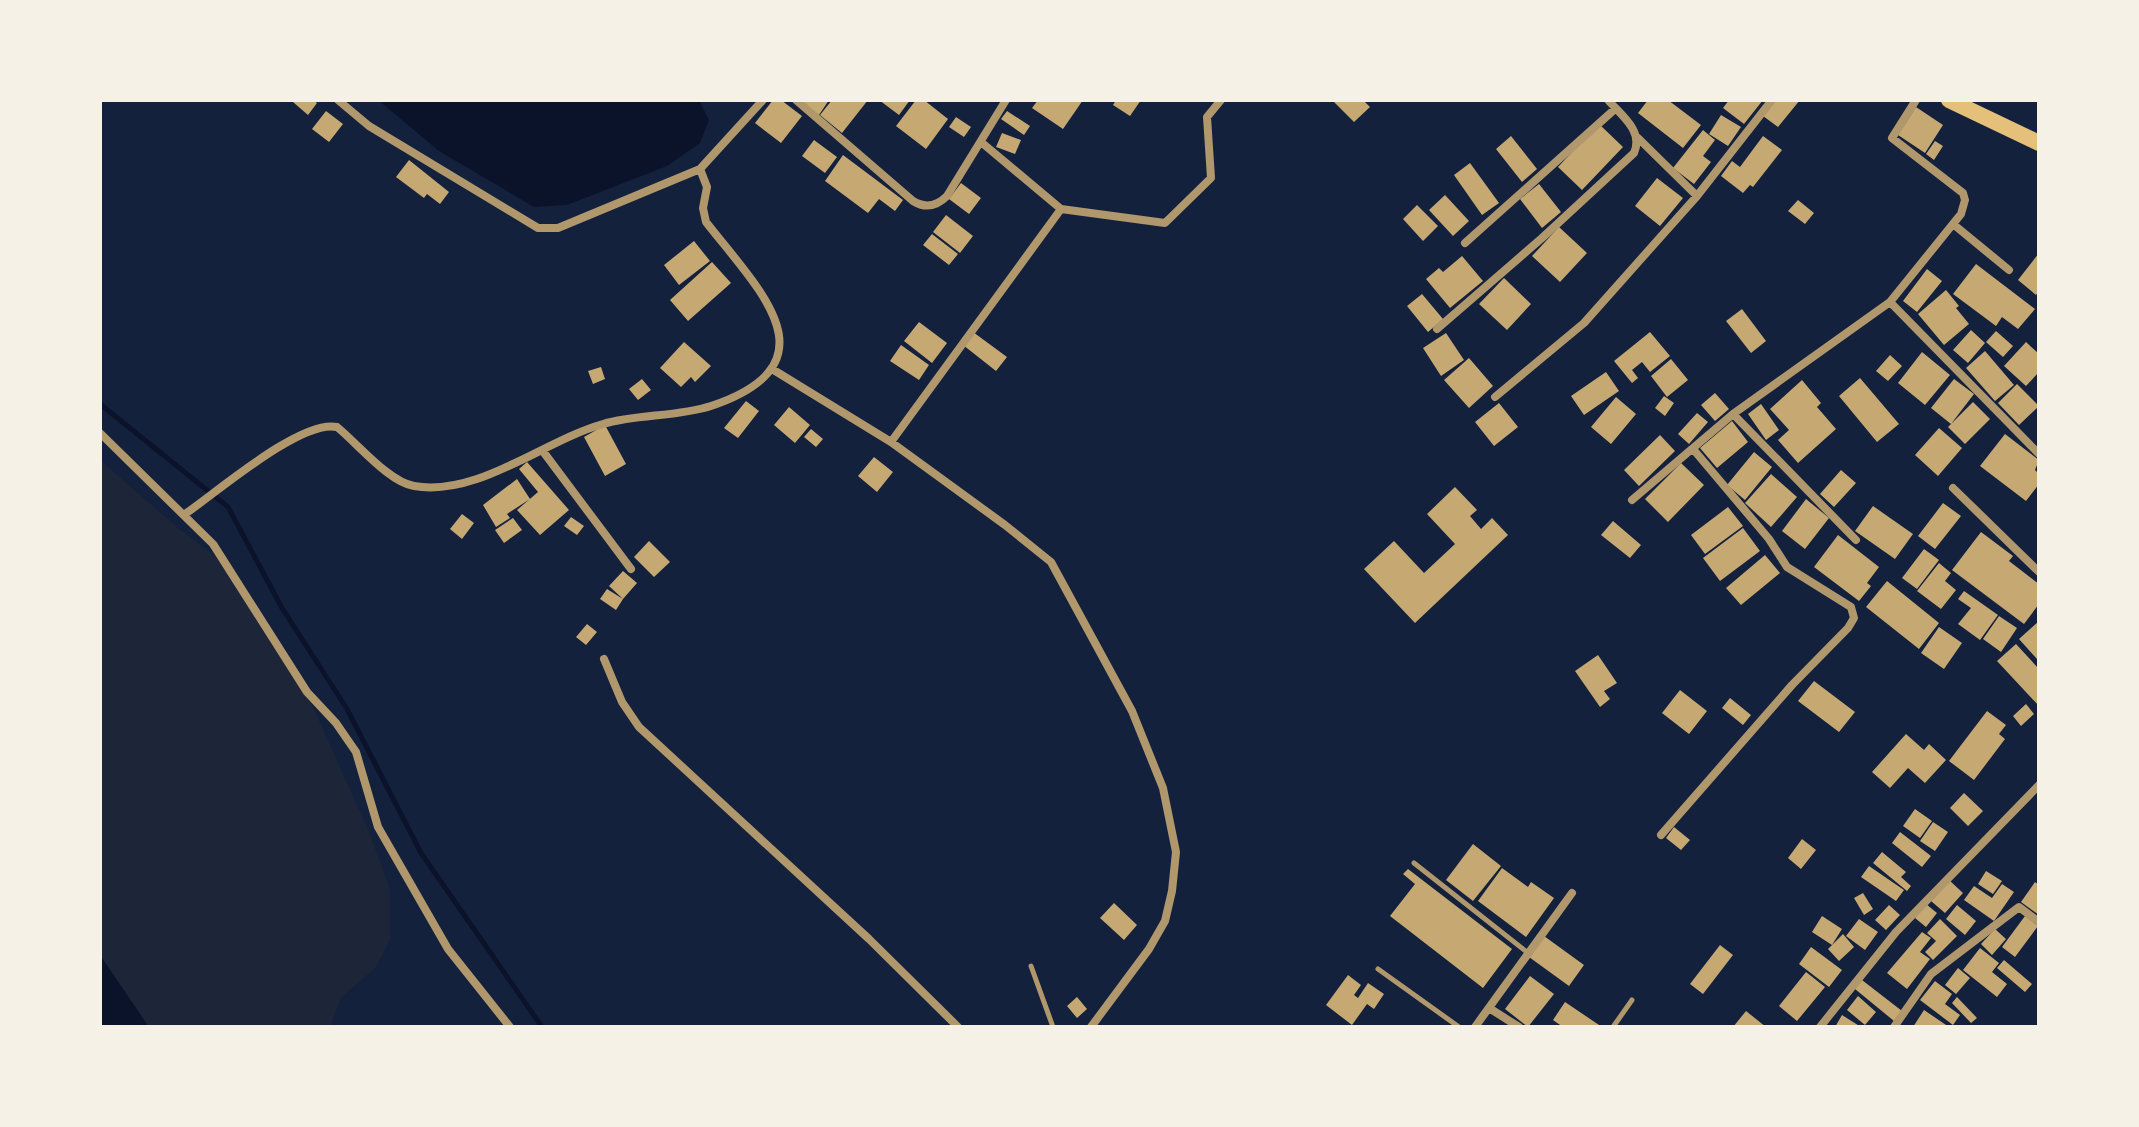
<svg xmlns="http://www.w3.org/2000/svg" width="2139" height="1127" viewBox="0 0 2139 1127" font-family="'Varela Round',sans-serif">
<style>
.green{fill:#1d2539}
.water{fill:#0b132b}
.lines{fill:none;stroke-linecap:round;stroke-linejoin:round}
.stream{stroke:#0b132b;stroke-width:5}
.building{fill:#c6a872}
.service{stroke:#b1986c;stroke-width:5}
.minor{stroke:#b1986c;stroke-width:8}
.secondary{stroke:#e5c07b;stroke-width:16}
</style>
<rect width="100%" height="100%" fill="#14213d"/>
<path class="green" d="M 100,460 L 179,529 L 223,562 L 305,689 L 369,832 L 390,889 L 390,940 L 376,967 L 341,998 L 330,1027 L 100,1027 Z"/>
<path class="water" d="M 378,100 L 699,100 L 709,120 L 700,143 L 667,166 L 567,205 L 534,207 L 439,151 Z
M 100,955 L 149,1027 L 100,1027 Z"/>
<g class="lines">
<path class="stream" d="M 100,404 L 228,507 L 282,608 L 347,709 L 421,853 L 542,1027"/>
</g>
<path class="building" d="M 295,100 L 313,100 L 317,103 L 308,115 L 293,102 Z
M 773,100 L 781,100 L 802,116 L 781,143 L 755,123 Z
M 805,100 L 829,100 L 819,115 L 802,103 Z
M 832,100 L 868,100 L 842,133 L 820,115 Z
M 879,100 L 910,100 L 899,115 Z
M 916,100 L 924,100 L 948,119 L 926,149 L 896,126 Z
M 1038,100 L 1083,100 L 1063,129 L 1032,108 Z
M 1116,100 L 1141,100 L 1130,116 L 1113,105 Z
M 1332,100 L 1363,100 L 1370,107 L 1354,122 Z
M 1648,100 L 1668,100 L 1701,125 L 1683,148 L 1638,113 Z
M 1729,100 L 1763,100 L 1744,124 L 1723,108 Z
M 1775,100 L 1800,100 L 1778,127 L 1763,116 Z
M 1916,107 L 1943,125 L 1925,153 L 1898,135 Z
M 326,111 L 343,124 L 329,142 L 312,129 Z
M 1007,111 L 1030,126 L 1024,135 L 1001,119 Z
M 1721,115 L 1741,127 L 1728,146 L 1709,134 Z
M 956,117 L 971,127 L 964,137 L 949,127 Z
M 1599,124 L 1623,147 L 1582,190 L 1558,167 Z
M 1703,130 L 1715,140 L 1703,156 L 1711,162 L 1694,184 L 1673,168 Z
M 1002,133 L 1021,140 L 1015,154 L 996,147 Z
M 1511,136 L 1537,169 L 1522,182 L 1496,149 Z
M 1763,136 L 1782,150 L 1753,187 L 1750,185 L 1743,193 L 1721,176 L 1732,161 L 1740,167 Z
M 814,140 L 837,157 L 825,173 L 802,156 Z
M 1935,141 L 1943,146 L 1934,160 L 1926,154 Z
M 843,155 L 903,200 L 895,211 L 879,199 L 868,213 L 825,181 Z
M 409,160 L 449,192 L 440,204 L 427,194 L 424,198 L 396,177 Z
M 1470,163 L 1499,203 L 1482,215 L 1454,175 Z
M 1657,178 L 1683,198 L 1660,226 L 1635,206 Z
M 961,183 L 981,198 L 969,214 L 949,199 Z
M 1539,184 L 1561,212 L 1542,228 L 1520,199 Z
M 1445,195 L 1469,221 L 1453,236 L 1429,210 Z
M 1798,200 L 1814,213 L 1805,224 L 1788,211 Z
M 1417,205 L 1438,226 L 1423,241 L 1403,219 Z
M 946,215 L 973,236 L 960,253 L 933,232 Z
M 1559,227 L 1587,253 L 1560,282 L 1532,256 Z
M 932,234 L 958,254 L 949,265 L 923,245 Z
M 694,241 L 710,261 L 679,285 L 664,265 Z
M 2039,253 L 2039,291 L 2036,295 L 2018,280 Z
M 1462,256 L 1483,281 L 1450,308 L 1426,279 L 1439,268 L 1443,272 Z
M 712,262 L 731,283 L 688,321 L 670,300 Z
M 1976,264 L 2035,309 L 2018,329 L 2002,317 L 1996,326 L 1953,294 Z
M 1927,269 L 1942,281 L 1917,312 L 1903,301 Z
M 1504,278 L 1531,304 L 1507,330 L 1479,304 Z
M 1946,290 L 1959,306 L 1956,308 L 1969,324 L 1944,345 L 1918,314 Z
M 1422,294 L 1443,319 L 1428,332 L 1407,306 Z
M 1742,309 L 1766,341 L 1751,353 L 1726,321 Z
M 919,322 L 947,343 L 932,363 L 904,341 Z
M 1971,330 L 1985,343 L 1968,363 L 1953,350 Z
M 1996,331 L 2013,346 L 2003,357 L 1986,342 Z
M 973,332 L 1007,357 L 996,371 L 963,345 Z
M 1650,332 L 1670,356 L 1650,372 L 1642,362 L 1632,370 L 1638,378 L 1632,383 L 1614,361 Z
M 1446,333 L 1464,360 L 1441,376 L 1423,348 Z
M 684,342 L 711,366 L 695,382 L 691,377 L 681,387 L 660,368 Z
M 2026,342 L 2039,354 L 2039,372 L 2026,386 L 2004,366 Z
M 901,345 L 929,365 L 919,380 L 890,361 Z
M 1985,351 L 2014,385 L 1995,401 L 1966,368 Z
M 1922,352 L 1950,375 L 1925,405 L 1898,383 Z
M 1890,355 L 1902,366 L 1888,381 L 1876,371 Z
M 1469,358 L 1493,386 L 1469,408 L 1444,380 Z
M 1671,359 L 1688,380 L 1667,397 L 1651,376 Z
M 601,367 L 605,379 L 593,384 L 588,371 Z
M 1606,372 L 1619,391 L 1584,415 L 1571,396 Z
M 1860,378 L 1899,424 L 1877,442 L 1839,396 Z
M 642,379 L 651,390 L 638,400 L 629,389 Z
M 1954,379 L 1974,394 L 1951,424 L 1931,408 Z
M 1802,380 L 1821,403 L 1817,407 L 1836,429 L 1798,463 L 1778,440 L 1789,430 L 1770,409 Z
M 2017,384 L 2039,406 L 2019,425 L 1998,403 Z
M 1715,393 L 1729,409 L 1715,421 L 1701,405 Z
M 1664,396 L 1674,403 L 1665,416 L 1655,408 Z
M 1616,397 L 1636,414 L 1611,444 L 1591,427 Z
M 746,401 L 759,411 L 738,438 L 724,428 Z
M 1973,402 L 1990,419 L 1965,444 L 1948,427 Z
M 1499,403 L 1518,427 L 1494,446 L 1475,422 Z
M 1761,404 L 1779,430 L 1766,440 L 1748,414 Z
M 789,407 L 810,425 L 795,443 L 774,425 Z
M 1697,413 L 1708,422 L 1689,444 L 1678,434 Z
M 1732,421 L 1748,442 L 1717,468 L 1700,448 Z
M 605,425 L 626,464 L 605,476 L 584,437 Z
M 1939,428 L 1962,448 L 1938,476 L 1915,455 Z
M 811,429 L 823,439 L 816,447 L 804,437 Z
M 2005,434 L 2039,460 L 2035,470 L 2039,474 L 2039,484 L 2026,501 L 1980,466 Z
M 1660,435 L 1675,451 L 1639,486 L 1624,470 Z
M 1754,452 L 1772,467 L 1745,500 L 1727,485 Z
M 874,457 L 893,472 L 877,492 L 858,476 Z
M 527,462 L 569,510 L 540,535 L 517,510 L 538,492 L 519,469 Z
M 1681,463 L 1704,485 L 1668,522 L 1645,499 Z
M 1841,470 L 1856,483 L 1834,507 L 1820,494 Z
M 1771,474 L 1797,497 L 1771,527 L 1745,503 Z
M 517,479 L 530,499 L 507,514 L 510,518 L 496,527 L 483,505 Z
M 1455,487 L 1477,510 L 1470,516 L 1481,529 L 1492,518 L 1508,535 L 1415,623 L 1364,569 L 1394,541 L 1424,573 L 1455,544 L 1427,514 Z
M 1806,499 L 1829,518 L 1805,549 L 1782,531 Z
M 1943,503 L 1961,516 L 1935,549 L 1918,536 Z
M 1873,506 L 1913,534 L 1895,559 L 1855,531 Z
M 1728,507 L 1743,526 L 1705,554 L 1691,535 Z
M 462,514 L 474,523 L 462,539 L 450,529 Z
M 571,517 L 584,526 L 577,535 L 564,526 Z
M 513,518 L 522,530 L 504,543 L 495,530 Z
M 1613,521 L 1641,545 L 1630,558 L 1601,535 Z
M 1743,528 L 1760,551 L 1720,581 L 1703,558 Z
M 1981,532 L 2013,556 L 2009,561 L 2039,584 L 2039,604 L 2024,624 L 1952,570 Z
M 1838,535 L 1879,567 L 1867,583 L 1871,586 L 1859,601 L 1814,567 Z
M 649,541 L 670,562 L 654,577 L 634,557 Z
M 1924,549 L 1939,560 L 1917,589 L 1902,578 Z
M 1765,555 L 1780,573 L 1741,605 L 1726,588 Z
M 1939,563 L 1951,573 L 1945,581 L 1956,590 L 1941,609 L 1917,591 Z
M 623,571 L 637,583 L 623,599 L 609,586 Z
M 1887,581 L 1939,623 L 1919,649 L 1866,607 Z
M 607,589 L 623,599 L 616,610 L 600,599 Z
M 1964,591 L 1998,615 L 1980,640 L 1958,624 L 1971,608 L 1958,599 Z
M 1999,616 L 2017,628 L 2001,652 L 1983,639 Z
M 2038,622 L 2039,657 L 2037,659 L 2019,639 Z
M 587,624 L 597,632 L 586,645 L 576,637 Z
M 1939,627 L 1962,643 L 1944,669 L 1921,653 Z
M 2016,644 L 2039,669 L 2039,706 L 1997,661 Z
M 1598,655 L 1617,683 L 1604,691 L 1610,699 L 1600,707 L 1575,671 Z
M 1814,681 L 1855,712 L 1839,732 L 1798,701 Z
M 1680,690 L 1707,711 L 1689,734 L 1662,713 Z
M 1730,698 L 1751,715 L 1743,725 L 1722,708 Z
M 2026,704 L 2034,714 L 2021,726 L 2013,716 Z
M 1987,711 L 2006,725 L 1999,734 L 2005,739 L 1974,780 L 1949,761 Z
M 1906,734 L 1924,750 L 1929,744 L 1946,760 L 1925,783 L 1908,768 L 1890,788 L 1872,772 Z
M 1964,793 L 1983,811 L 1968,826 L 1950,808 Z
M 1915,809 L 1932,821 L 1920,838 L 1903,826 Z
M 1933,822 L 1948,832 L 1935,851 L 1920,841 Z
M 1674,827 L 1690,840 L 1681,850 L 1666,838 Z
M 1900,832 L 1931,856 L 1922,867 L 1892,843 Z
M 1802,839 L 1816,850 L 1801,869 L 1788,858 Z
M 1473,844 L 1501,866 L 1473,901 L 1446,880 Z
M 1882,852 L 1906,872 L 1901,877 L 1911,886 L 1907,891 L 1873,863 Z
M 1869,866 L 1904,890 L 1896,901 L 1861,877 Z
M 1502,868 L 1528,887 L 1531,882 L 1554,898 L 1526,937 L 1478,901 Z
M 1408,869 L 1512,949 L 1483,988 L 1390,916 L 1415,884 L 1403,874 Z
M 1986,871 L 2002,881 L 1993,894 L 1978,884 Z
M 1949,880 L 1963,893 L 1945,913 L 1931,901 Z
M 2035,882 L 2039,885 L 2039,915 L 2021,902 Z
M 2002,884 L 2014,892 L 1994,921 L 1964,900 L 1974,886 L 1992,898 Z
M 1863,893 L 1873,909 L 1864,915 L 1854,898 Z
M 1114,903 L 1137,925 L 1124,940 L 1100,918 Z
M 1926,904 L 1937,913 L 1926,927 L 1915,918 Z
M 1889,905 L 1900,915 L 1886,930 L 1875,920 Z
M 1957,905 L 1976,921 L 1965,935 L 1946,919 Z
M 1822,916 L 1842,929 L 1832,945 L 1812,932 Z
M 2025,916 L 2038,926 L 2015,957 L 2002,947 Z
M 1859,919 L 1878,932 L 1865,950 L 1846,936 Z
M 1940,919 L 1957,936 L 1933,960 L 1925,952 L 1936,941 L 1927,933 Z
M 1995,929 L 2006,939 L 1992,955 L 1981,944 Z
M 1922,932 L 1931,938 L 1920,952 L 1930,959 L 1907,989 L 1887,973 Z
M 1843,934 L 1854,947 L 1839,961 L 1828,949 Z
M 1544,936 L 1584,965 L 1569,986 L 1529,957 Z
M 1720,945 L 1733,955 L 1703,994 L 1690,984 Z
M 1811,947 L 1842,970 L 1829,987 L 1799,964 Z
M 1980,948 L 1999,963 L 1992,972 L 2007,984 L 1997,997 L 1963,970 Z
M 2004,960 L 2032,984 L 2025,992 L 1997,968 Z
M 1958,968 L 1970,978 L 1956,994 L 1945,985 Z
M 1806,972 L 1825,987 L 1797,1021 L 1779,1006 Z
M 1348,975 L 1361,985 L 1354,995 L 1358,998 L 1368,983 L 1384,994 L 1374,1009 L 1367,1004 L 1352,1025 L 1326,1005 Z
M 1530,976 L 1554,994 L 1528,1027 L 1505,1009 Z
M 1862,980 L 1902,1011 L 1894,1021 L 1855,989 Z
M 1935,981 L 1952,994 L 1945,1004 L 1960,1015 L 1953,1025 L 1920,1000 Z
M 1858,996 L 1876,1012 L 1865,1025 L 1847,1010 Z
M 1077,997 L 1087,1009 L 1077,1018 L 1067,1006 Z
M 1957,997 L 1977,1018 L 1971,1023 L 1952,1003 Z
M 1565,1002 L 1602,1027 L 1563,1027 L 1553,1020 Z
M 1924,1010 L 1949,1027 L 1913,1027 Z
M 1746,1011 L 1766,1027 L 1733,1027 Z
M 1842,1015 L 1861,1027 L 1835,1027 Z"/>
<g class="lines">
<path class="service" d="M 1414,863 L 1528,953
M 1031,966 L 1053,1027
M 1378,969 L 1459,1027
M 1613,1027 L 1632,1000"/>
<path class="minor" d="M 338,100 L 369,126 L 538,228 L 558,228 L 700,169 L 763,100
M 796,100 L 913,201 C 926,209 937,206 947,196 L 1006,100
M 1638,138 L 1697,196
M 981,142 L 1061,209 L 1165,223 L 1211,178 L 1207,117 L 1221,100
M 1953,224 L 2009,270
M 1465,243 L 1615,109
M 1890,302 L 2039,454
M 1437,329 L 1542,238 L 1634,153 C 1644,131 1621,115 1608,100
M 772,369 L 891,442 L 1005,525 L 1051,562 L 1132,711 L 1163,788 L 1176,852 L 1172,891 L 1165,921 L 1149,949 L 1091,1027
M 1495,397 L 1584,323 L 1697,196 L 1772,100
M 1733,414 L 1856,540
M 100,433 L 213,544 L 307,692 L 336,723 L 356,752 L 378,827 L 448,949 L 510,1027
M 891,442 L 1061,209
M 542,450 L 631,569
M 1953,488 L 2039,572
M 1632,500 L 1733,414 L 1890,302 L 1961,214 L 1965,200 L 1963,193 L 1892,138 L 1916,100
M 185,514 C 216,493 301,419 337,427 C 358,444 389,482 414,486 C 478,497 543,441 603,424 C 637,414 677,417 711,406 C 839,363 758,289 706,222 L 703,208 L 707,187 L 700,169
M 604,659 L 622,702 L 639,727 L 869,939 L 958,1027
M 1661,835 L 1792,685 L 1848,628 L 1854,618 L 1851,607 L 1787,567 L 1769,539 L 1693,449
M 1489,1008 L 1519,1027
M 1475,1027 L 1572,893
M 1820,1027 L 1896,932 L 2039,785
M 1894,1027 L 1931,974 L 2019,907 L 2039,922"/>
<path class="secondary" d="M 1949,100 L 2039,143"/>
</g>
<rect width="2139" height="1127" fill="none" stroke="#f6f1e7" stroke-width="204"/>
</svg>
